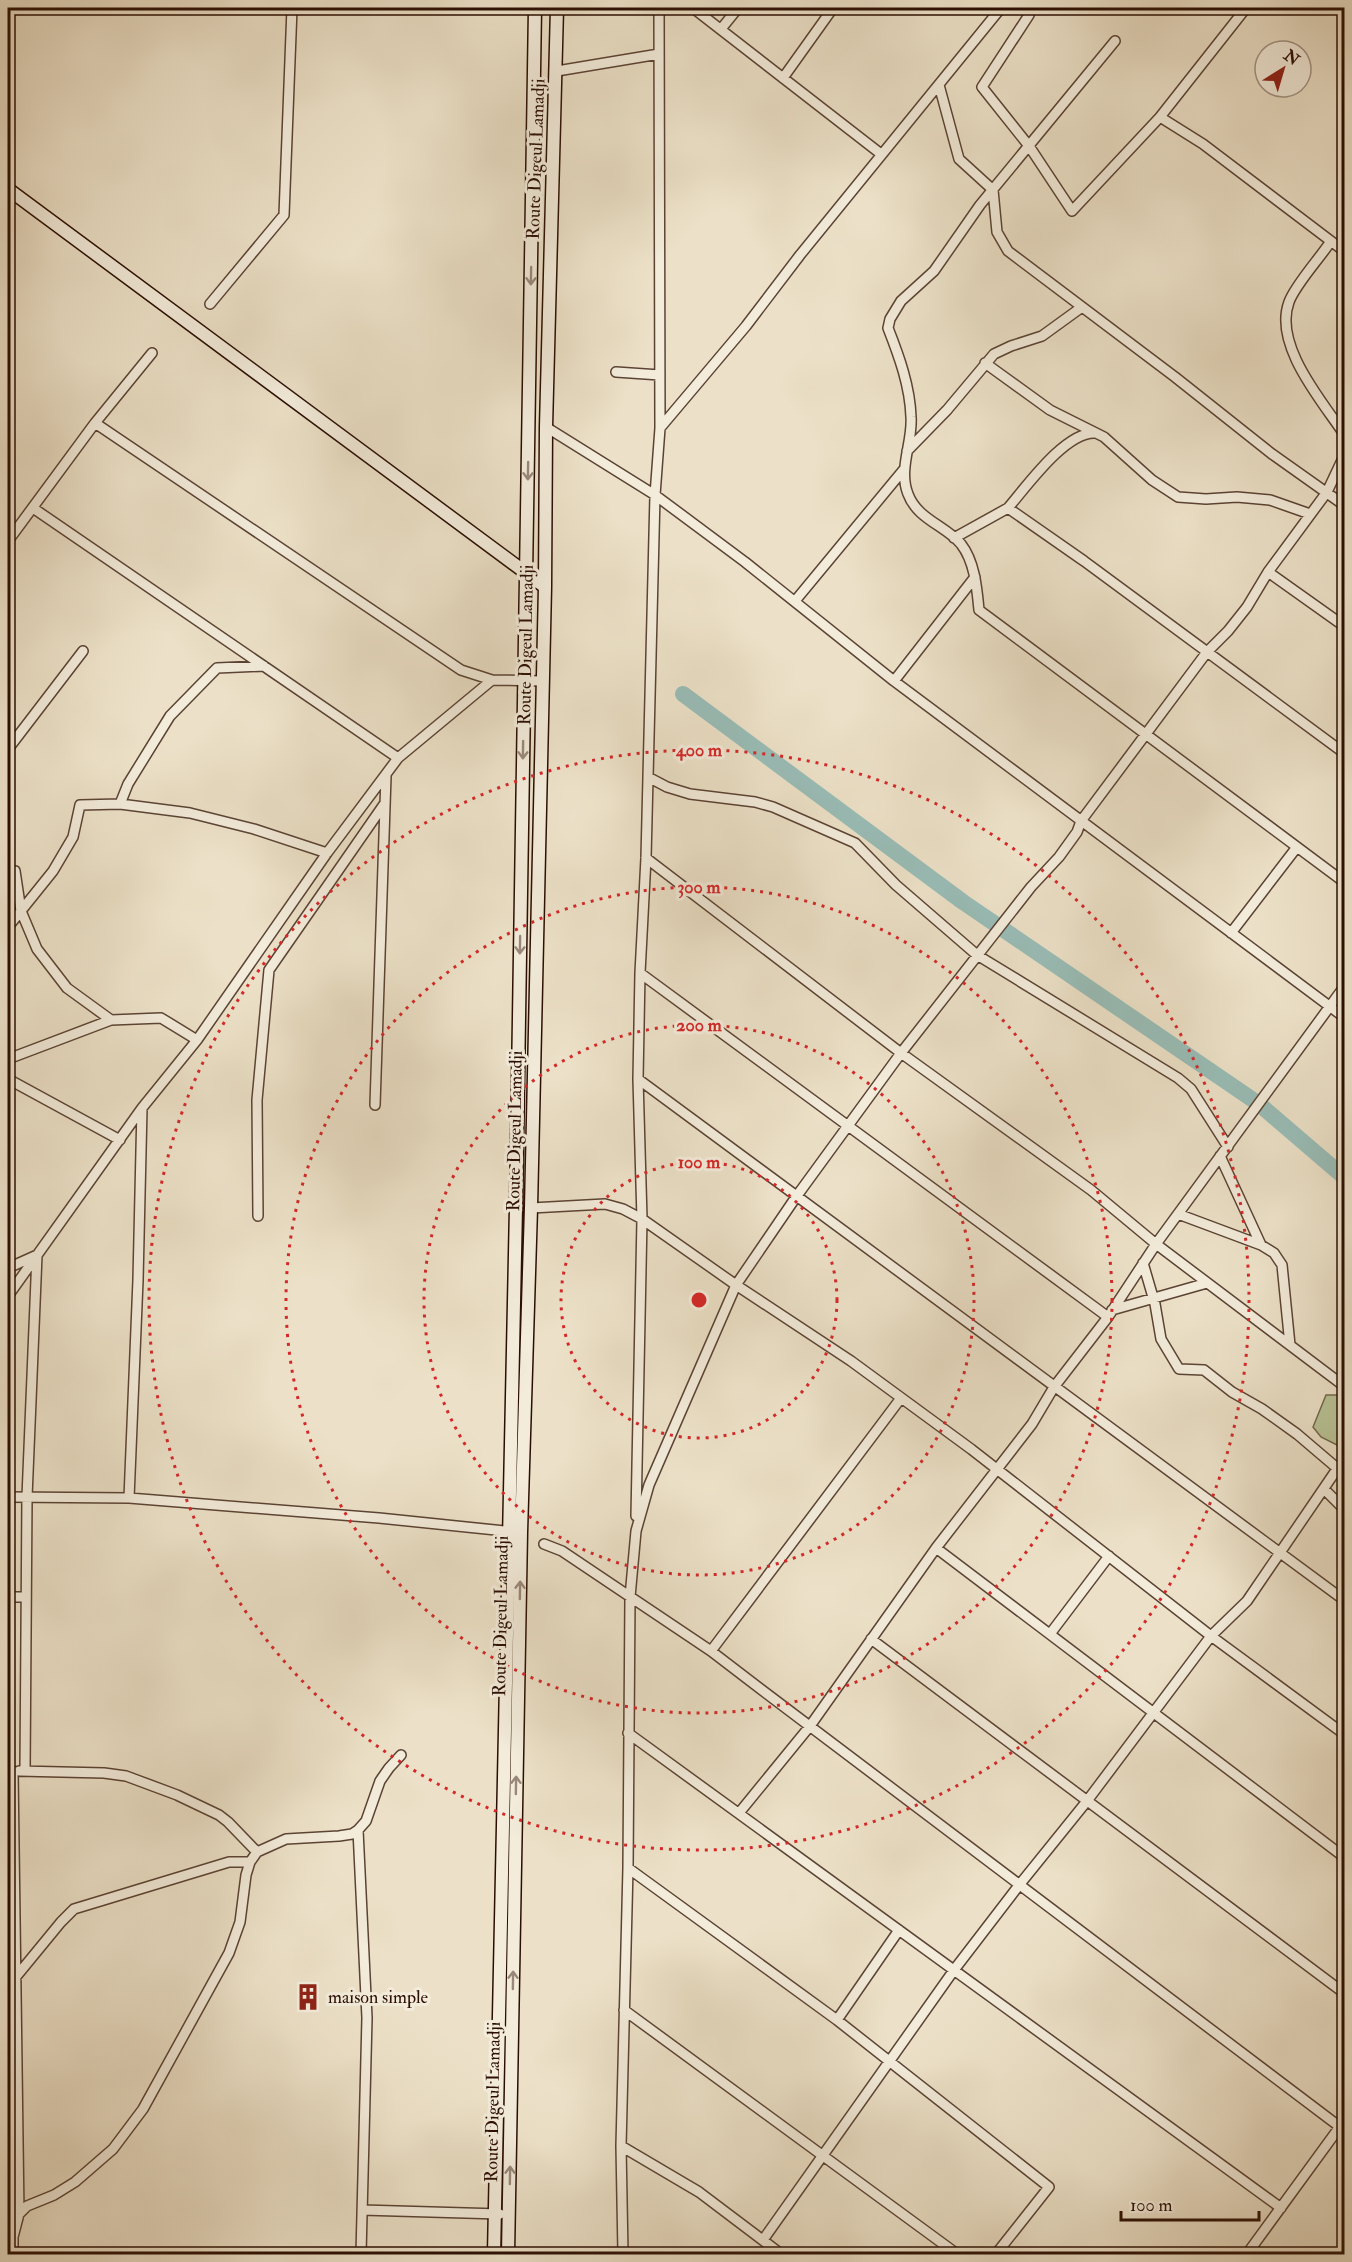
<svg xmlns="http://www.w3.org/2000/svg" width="1352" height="2262" viewBox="0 0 1352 2262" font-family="'IM FELL Double Pica',serif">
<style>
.green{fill:#b8c396;stroke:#72684c;stroke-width:1.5}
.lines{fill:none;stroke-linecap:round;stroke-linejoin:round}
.river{stroke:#99bdb7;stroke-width:16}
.street-casing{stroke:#5b4334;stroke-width:12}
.secondary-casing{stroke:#2b0e03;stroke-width:15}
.street{stroke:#f3ecdb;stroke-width:9}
.secondary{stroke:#f3ecdb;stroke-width:12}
.oneway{stroke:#99887a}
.ring{fill:none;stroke:#d62828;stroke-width:3;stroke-dasharray:3 6}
.labels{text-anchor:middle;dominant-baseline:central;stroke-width:6;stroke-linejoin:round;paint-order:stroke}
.street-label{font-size:18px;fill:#2b0e03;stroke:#f3ecdb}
.poi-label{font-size:18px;fill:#2b0e03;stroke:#f3ecdb;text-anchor:start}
.centre{fill:#d62828;stroke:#f3ecdb;stroke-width:3}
.ring-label{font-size:18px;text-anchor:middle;font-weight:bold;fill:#d62828;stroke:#f3ecdb;stroke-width:6;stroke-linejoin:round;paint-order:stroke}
</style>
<rect width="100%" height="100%" fill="#ece1c8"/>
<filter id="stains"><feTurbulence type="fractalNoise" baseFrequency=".00333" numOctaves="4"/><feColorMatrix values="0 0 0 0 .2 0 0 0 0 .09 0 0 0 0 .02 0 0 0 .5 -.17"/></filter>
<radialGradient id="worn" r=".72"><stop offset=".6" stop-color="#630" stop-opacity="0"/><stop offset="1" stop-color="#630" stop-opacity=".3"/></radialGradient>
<path class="green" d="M 1326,1395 L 1344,1395 L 1344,1447 L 1343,1448 L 1321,1437 L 1313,1427 Z"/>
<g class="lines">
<path class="river" d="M 683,694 L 963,902 L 1259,1104 L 1344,1177"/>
<defs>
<path id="street" d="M 693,8 L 881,154
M 1027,8 L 1029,15 L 982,87 L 1029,146 L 1072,211 L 1160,117 L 1203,144 L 1344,251
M 721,29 L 738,8
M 1115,41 L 980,205 L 934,271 L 901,301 L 890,319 L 888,328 C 899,356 910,386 911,417 C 913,442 898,469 908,494 C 917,519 946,526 961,544 C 975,562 977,589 979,610 L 1344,882
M 557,71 L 659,54
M 783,78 L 833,8
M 939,85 L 959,159 L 993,190 L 997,232 L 1008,251 L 1175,377 L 1272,454 L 1344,505
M 1160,117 L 1246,8
M 1331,241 C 1320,258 1295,285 1289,302 C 1273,345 1322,401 1344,434
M 210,304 L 284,215 L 292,8
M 985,363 L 1050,410 L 1104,437 L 1152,480 L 1178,497 L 1206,499 L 1237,497 L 1270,500 L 1310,514
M 616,372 L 660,375
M 95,423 L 461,670 L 492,680 L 543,681
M 546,427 L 655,495 L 745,562 L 894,681 L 1344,1017
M 660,428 L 746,326 L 800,255 L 1001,8
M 907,451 L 947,410 L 994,354 L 1011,346 L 1042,336 L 1082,307
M 33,508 L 398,758
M 1008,508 C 1027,486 1065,432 1095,433
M 954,538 L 1008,508 L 1084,561 L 1344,753
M 8,541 L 95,423 L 152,353
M 1268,572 L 1344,626
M 795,601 L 905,468
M 894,681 L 975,577
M 8,749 L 83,651
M 648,777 L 667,787 L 690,794 L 755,802 L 773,807 L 855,843 L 896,885 L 977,955 L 1178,1078 L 1191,1089 L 1228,1147
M 120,804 L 190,813 L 254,829 L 327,853
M 646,858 L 901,1053 L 1091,1190 L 1156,1244 L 1344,1386
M 8,871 L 15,871 L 21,911 L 37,949 L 67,988 L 111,1020
M 8,927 L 53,871 L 73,837 L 80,805 L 120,804 L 128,784 L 170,716 L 217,668 L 264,666
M 1231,933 L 1297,847
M 640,973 L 1108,1317
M 8,1059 L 111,1020 L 161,1018 L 197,1040
M 8,1079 L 120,1140
M 638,1079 L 1344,1600
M 375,1105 L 386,776
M 1220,1156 L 1261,1245 L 1274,1253 L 1282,1265 L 1290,1345
M 531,1208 L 605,1204 L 623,1209 L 642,1219 L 736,1285 L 851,1361 L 971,1449 L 1211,1636 L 1344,1734
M 1178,1214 L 1261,1245
M 258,1216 L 257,1100 L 269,970 L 385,803
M 1143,1263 L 1155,1304 L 1161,1339 L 1179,1369 L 1204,1370 L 1232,1392 L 1262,1409 L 1297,1434 L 1344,1474
M 8,1268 L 37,1255 L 27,1497 L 25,1771
M 8,1296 L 142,1108 L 197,1040 L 327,853 L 398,758 L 492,680
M 1112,1310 L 1207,1283
M 1324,1489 L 1344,1509
M 8,1497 L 129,1498 L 379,1518 L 514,1532
M 129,1498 L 138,1280 L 142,1108
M 636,1516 L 642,1219 L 638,1079 L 640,973 L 646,858 L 655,495 L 660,428 L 659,8
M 544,1544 L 562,1551 L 711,1651 L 758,1687 L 1344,2130
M 936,1548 L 1344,1857
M 8,1597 L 26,1597
M 1050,1634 L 1109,1556
M 871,1639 L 1344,1993
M 711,1651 L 901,1398
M 628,1733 L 1281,2208
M 19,1771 L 104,1773 L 126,1776 L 177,1795 L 219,1815 L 228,1822 L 257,1852
M 739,1813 L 810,1726 L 936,1548 L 1032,1424 L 1054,1387 L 1108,1317 L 1156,1244 L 1344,987
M 358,1830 L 367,2018 L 361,2254
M 628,1868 L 837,2020 L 1049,2187 L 996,2254
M 15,1978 L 61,1922 L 74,1909 L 229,1862 L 250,1862
M 624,2010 L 957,2254
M 837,2020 L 899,1930
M 621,2146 L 699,2192 L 781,2254
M 362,2210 L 500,2214
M 19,2214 L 27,2206 L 54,2195 L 75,2182 L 113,2149 L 143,2109 L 229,1953 L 240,1922 L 246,1875 L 250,1862 L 257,1852 L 286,1839 L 339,1836 L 352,1834 L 358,1830 L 366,1821 L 380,1781 L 389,1768 L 401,1755
M 763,2240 L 954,1970 L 1020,1884 L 1087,1801 L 1211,1636 L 1247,1601 L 1337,1469
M 13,2254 L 13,2237 L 19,2214 L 13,1771
M 623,2254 L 621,2146 L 628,1868 L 630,1597 L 636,1531 L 649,1485 L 736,1285 L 796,1197 L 901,1053 L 1031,887 L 1059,857 L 1077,832 L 1081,821 L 1207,652 L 1228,631 L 1247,607 L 1268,572 L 1327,492 L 1344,456
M 1247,2254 L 1344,2121"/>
<path id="secondary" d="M 8,189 L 545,587
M 494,2254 L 516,1207 L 535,8
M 508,2254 L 521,1532 L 531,1208 L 545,587 L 546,427 L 557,8"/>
</defs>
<use href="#street" class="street-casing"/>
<use href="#secondary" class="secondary-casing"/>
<use href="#street" class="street"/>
<use href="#secondary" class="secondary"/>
</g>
<defs><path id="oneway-shaft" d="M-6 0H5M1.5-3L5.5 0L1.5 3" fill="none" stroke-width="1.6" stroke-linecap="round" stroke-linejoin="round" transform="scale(1.5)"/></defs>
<g class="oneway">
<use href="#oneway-shaft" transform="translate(531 276) rotate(91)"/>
<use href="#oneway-shaft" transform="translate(528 471) rotate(91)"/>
<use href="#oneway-shaft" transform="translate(523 750) rotate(91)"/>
<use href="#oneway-shaft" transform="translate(520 945) rotate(91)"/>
<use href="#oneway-shaft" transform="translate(520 1590) rotate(-89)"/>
<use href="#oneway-shaft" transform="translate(516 1785) rotate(-89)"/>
<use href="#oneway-shaft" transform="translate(513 1980) rotate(-89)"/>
<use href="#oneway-shaft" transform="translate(510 2175) rotate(-89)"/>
</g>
<g class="ring">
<circle cx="699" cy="1300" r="138"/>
<circle cx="699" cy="1300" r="275"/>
<circle cx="699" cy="1300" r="413"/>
<circle cx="699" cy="1300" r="550"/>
</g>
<defs>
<symbol id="building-bare" viewBox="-9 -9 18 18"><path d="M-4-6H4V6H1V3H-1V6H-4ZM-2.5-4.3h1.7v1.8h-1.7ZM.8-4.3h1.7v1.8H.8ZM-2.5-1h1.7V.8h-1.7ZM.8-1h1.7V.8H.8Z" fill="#8f2418" stroke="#f3ecdb" stroke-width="2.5" paint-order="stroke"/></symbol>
</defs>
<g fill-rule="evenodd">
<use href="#building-bare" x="289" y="1978" width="38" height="38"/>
</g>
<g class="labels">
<g class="street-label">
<text transform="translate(536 159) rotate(-88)">Route Digeul Lamadji</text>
<text transform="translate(526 645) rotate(-89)">Route Digeul Lamadji</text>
<text transform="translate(515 1131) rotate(-89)">Route Digeul Lamadji</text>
<text transform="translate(501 1616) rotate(-89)">Route Digeul Lamadji</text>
<text transform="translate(493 2102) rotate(-89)">Route Digeul Lamadji</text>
</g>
<g class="poi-label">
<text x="328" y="1997">maison simple</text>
</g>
</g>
<circle cx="699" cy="1300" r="9" class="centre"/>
<g class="ring-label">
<text x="699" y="756">400 m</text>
<text x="699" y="893">300 m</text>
<text x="699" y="1031">200 m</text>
<text x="699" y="1168">100 m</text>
</g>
<rect width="1352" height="2262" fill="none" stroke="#ece1c8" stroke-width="30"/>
<rect x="9" y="9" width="1334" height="2244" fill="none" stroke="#2b0e03" stroke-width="3"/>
<rect x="15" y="15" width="1322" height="2232" fill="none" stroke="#2b0e03" stroke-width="1.5"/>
<g transform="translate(1283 69) rotate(37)"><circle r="28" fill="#f3ecdb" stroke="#a39385" stroke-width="1.5"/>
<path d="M0-4.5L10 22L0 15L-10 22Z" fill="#8f2418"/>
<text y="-9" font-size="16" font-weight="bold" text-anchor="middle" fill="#2b0e03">N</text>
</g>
<path d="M1121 2211v9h138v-9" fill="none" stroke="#2b0e03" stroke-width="3"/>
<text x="1130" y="2211" font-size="18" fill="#2b0e03" stroke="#f3ecdb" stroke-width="4.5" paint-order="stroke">100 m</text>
<rect width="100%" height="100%" filter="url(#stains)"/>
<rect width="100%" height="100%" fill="url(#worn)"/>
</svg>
